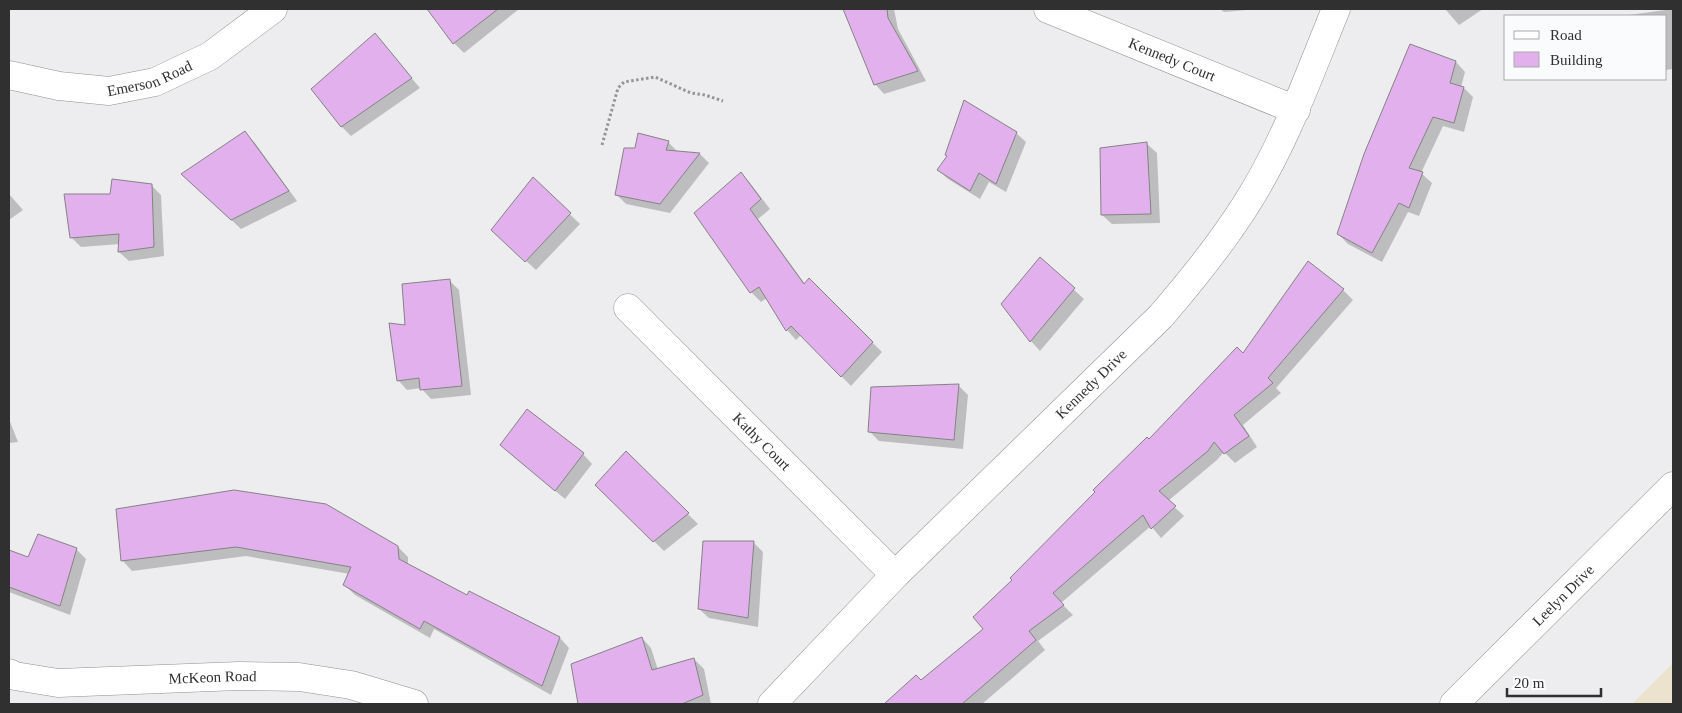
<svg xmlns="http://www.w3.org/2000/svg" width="1682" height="713" viewBox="0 0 1682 713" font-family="Georgia,serif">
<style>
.commercial{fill:#ece3ce}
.shadow{fill:#0003}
.building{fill:#e2b1ed;stroke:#848384}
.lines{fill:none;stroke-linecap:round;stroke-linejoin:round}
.minor-casing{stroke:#8f9091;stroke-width:29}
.path{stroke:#959596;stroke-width:3;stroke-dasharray:2.5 2.5;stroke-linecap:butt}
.minor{stroke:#fff;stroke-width:28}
.labels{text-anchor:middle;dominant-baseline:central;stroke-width:5;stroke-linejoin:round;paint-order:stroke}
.street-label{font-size:15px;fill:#303030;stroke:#fafbfc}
</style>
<rect width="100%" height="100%" fill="#ededef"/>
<path class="commercial" d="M 1673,663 L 1673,704 L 1632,704 Z"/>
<path class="shadow" d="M 433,9 L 519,9 L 464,53 L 454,43 L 430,11 Z
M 858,9 L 894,9 L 898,29 L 926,81 L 884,94 L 875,84 L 847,14 Z
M 1220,9 L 1258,9 L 1224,12 Z
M 1445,9 L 1483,9 L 1459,25 Z
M 1673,9 L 1673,69 L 1666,70 L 1666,16 L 1621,16 Z
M 375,35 L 420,88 L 351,136 L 341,126 Z
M 1456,62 L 1465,72 L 1461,87 L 1464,88 L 1473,97 L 1464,132 L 1443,126 L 1421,173 L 1432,183 L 1419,216 L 1408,212 L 1382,262 L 1348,244 L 1338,234 Z
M 245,133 L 255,143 L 297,201 L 241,229 L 193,184 Z
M 1016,133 L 1026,142 L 1006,192 L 989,182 L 980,199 L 948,179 L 938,170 Z
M 668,142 L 678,152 L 700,154 L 709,163 L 670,213 L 626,204 L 616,194 L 636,149 Z
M 1147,144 L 1157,153 L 1160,223 L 1112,224 L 1102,215 Z
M 741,174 L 750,183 L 770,209 L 758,219 L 805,284 L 809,280 L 882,352 L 851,386 L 801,335 L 796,340 L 787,330 L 767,298 L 761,302 L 751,292 L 695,213 Z
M 533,179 L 580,224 L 536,270 L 502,239 Z
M 151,185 L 161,195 L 164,256 L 129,261 L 119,252 L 120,244 L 81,247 L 71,237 L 111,195 Z
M 9,194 L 23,210 L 9,220 Z
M 1040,259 L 1084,299 L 1040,351 L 1031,341 L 1003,304 Z
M 1308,263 L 1343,290 L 1353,300 L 1276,388 L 1281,393 L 1243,425 L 1257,447 L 1235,463 L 1224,452 L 1217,460 L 1168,501 L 1184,516 L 1161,538 L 1151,526 L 1061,603 L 1073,615 L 1038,641 L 1045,650 L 982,704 L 886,704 L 916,677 L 921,682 L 985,629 L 1014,580 L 1149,441 L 1243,355 Z
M 449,280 L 459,290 L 471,395 L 431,399 L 421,388 L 407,390 L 398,380 L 407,326 Z
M 958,385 L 968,395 L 963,449 L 879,441 L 869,431 Z
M 9,419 L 18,442 L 9,443 Z
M 626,453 L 698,524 L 664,551 L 597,485 Z
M 511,454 L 583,454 L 592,464 L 565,499 Z
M 117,510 L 398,547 L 408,557 L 408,565 L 468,596 L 470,592 L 560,638 L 569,648 L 551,695 L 434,629 L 430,638 L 355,595 L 345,585 L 350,574 L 246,556 L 132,571 L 123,561 Z
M 753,542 L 763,552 L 758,627 L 709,618 L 699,609 Z
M 76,549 L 86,559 L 70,615 L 9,592 L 9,551 L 29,558 Z
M 642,638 L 651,648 L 658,670 L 694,659 L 704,669 L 711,704 L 580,704 L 572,665 Z"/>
<path class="building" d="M 427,9 L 498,9 L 453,44 Z
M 843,9 L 887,9 L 888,18 L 918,71 L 874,85 Z
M 375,33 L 412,78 L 341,127 L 311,89 Z
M 1410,44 L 1456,61 L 1450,83 L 1464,87 L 1454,123 L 1433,117 L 1409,168 L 1423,172 L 1409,208 L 1399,203 L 1372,253 L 1337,234 L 1364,154 Z
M 964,100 L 1017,132 L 996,184 L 979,173 L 970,191 L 937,170 L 947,156 L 945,155 Z
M 245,131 L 289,191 L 231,220 L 181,174 Z
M 638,133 L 669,141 L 666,150 L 700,153 L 660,204 L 615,195 L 624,148 L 635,148 Z
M 1147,142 L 1151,214 L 1101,215 L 1100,148 Z
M 741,172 L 761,199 L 750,209 L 804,284 L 809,278 L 873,342 L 841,377 L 791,326 L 786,331 L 759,287 L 750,293 L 694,213 Z
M 533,177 L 571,213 L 525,262 L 491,230 Z
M 112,179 L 152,184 L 154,247 L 118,252 L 119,234 L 70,238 L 64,194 L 110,194 Z
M 1040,257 L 1075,288 L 1030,342 L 1001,304 Z
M 1308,261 L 1344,289 L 1268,378 L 1273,383 L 1234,415 L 1249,436 L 1224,454 L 1214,442 L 1208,451 L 1159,491 L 1176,506 L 1151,529 L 1143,515 L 1053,593 L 1064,605 L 1029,631 L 1036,640 L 962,704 L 884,704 L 916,675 L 921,680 L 983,629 L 973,617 L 1012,580 L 1010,578 L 1095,492 L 1093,490 L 1147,437 L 1149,439 L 1237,347 L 1243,353 Z
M 450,279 L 462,386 L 420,390 L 419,378 L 397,381 L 389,323 L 405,325 L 402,284 Z
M 959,384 L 954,440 L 868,432 L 871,387 Z
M 527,409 L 584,453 L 555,491 L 500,445 Z
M 626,451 L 689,513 L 653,542 L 595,485 Z
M 234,490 L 326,504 L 398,546 L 399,559 L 467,595 L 469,591 L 560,637 L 542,686 L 424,621 L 420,629 L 343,585 L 351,567 L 236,547 L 121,561 L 116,509 Z
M 38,534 L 77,548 L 60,606 L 9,587 L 9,550 L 28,557 Z
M 703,541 L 754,541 L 748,618 L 698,609 Z
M 642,637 L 652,670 L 694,658 L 703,695 L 682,704 L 578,704 L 571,664 Z"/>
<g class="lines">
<defs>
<g id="minor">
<path id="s1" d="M 1048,9 L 1296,110"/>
<path id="s2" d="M 9,75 L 59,86 L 109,91 L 155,82 L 210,56 L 273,9"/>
<path id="s3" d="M 628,308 L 895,575"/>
<path id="s4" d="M 9,673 L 15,676 L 58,683 L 239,676 L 299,677 L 351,685 L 414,704"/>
<path id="s5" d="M 772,704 L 895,575 L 1161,316 C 1192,280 1222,243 1247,203 C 1285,143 1309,75 1336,9"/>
<path id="s6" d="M 1454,704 L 1673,486"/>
</g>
</defs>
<use href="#minor" class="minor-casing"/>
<path class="path" d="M 602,145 L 618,88 L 624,82 L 655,77 L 691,93 L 705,95 L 723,101"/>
<use href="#minor" class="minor"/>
</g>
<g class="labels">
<g class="street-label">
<text stroke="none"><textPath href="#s1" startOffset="134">Kennedy Court</textPath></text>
<text stroke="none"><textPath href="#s2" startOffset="144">Emerson Road</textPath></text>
<text stroke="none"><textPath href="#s5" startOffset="452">Kennedy Drive</textPath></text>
<text stroke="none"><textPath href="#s3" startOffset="189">Kathy Court</textPath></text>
<text stroke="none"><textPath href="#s6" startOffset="154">Leelyn Drive</textPath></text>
<text stroke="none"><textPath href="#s4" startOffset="205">McKeon Road</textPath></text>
</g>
</g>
<rect width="1682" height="713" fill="none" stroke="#303030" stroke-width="20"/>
<rect x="1504" y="15" width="162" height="65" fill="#fafbfc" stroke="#a9aaaa"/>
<rect x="1514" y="31" width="25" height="8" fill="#ffffff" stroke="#a9aaaa"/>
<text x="1550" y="40" font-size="15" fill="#303030">Road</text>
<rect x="1514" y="52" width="25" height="15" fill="#e2b1ed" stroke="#a9aaaa"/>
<text x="1550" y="65" font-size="15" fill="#303030">Building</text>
<path d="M1507 688v8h94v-8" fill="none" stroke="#303030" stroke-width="2.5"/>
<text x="1514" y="688" font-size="15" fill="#303030" stroke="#fafbfc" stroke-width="4" paint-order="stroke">20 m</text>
</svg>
